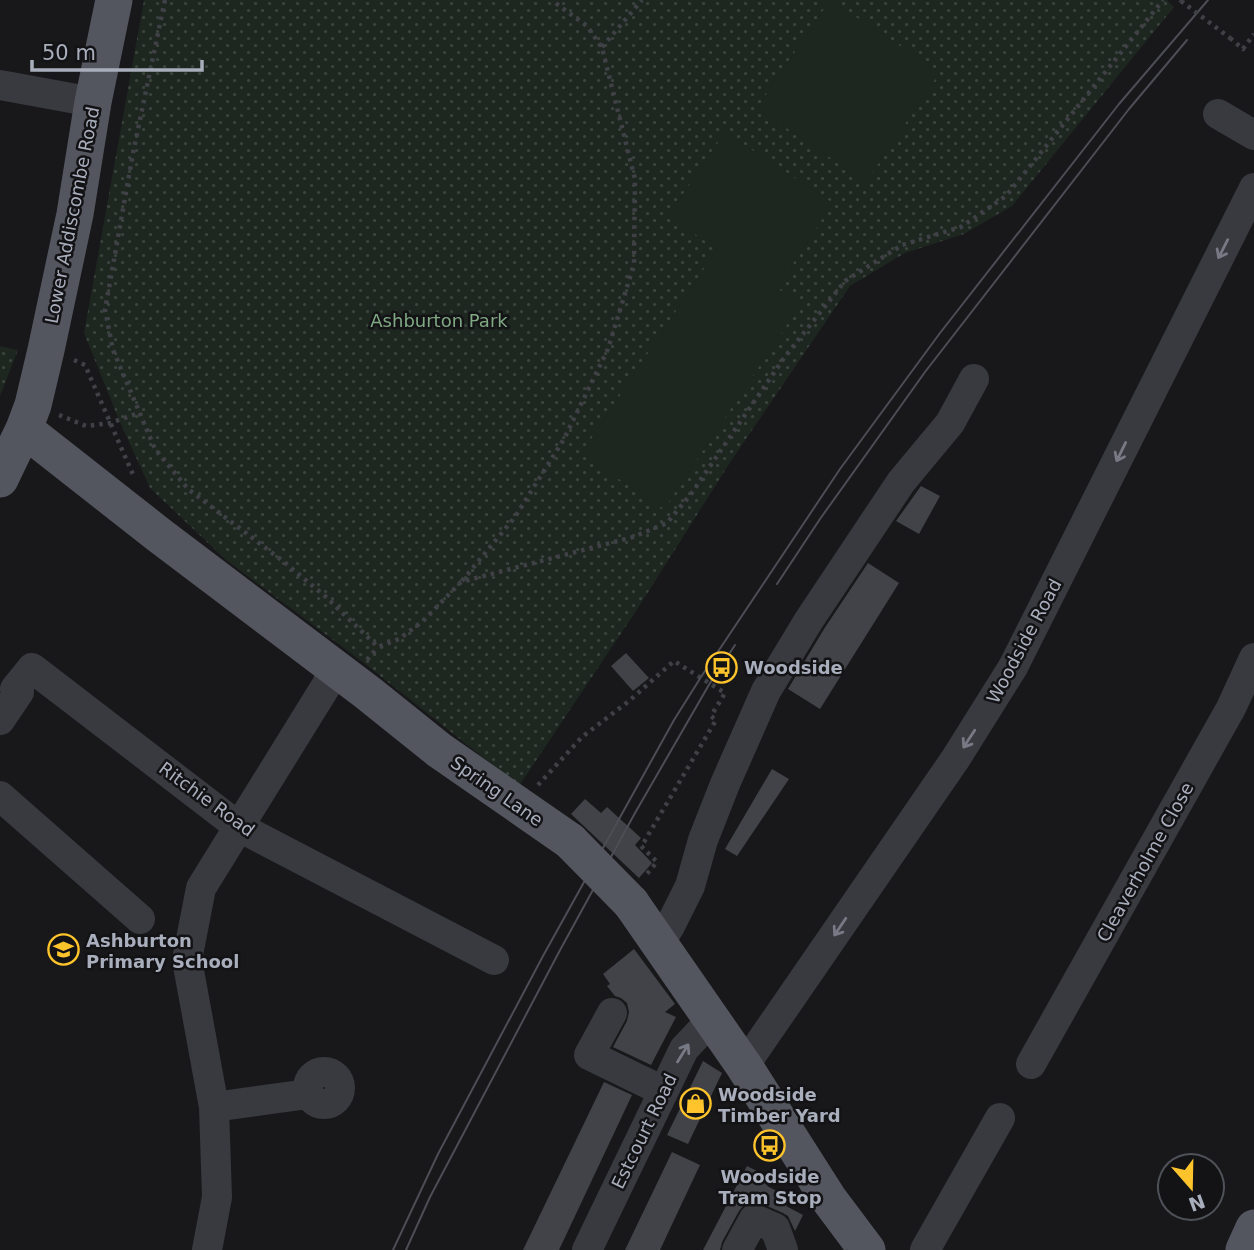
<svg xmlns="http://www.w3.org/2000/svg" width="1254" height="1250" viewBox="0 0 1254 1250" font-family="'DejaVu Sans',sans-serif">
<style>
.grass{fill:url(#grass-dots)}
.garden{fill:#1d261f}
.building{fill:#424348}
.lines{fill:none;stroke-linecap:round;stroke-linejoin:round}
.path{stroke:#3f4147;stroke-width:4.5;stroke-dasharray:3.5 5;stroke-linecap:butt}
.minor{stroke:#393a40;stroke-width:30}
.major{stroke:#54565f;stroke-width:37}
.tram{stroke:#4c4d55;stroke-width:2}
.path-bridge{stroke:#3f4147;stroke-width:4.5;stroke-dasharray:3.5 5;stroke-linecap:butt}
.major-bridge{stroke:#54565f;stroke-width:37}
.oneway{stroke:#777a84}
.labels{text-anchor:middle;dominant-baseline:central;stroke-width:5;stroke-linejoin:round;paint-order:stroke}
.street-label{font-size:18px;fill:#a9aebc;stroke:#131316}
.park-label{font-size:18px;fill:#7fa883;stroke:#131316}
.poi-label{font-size:18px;font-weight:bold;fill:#a9aebc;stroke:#131316;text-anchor:start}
</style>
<defs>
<pattern id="grass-dots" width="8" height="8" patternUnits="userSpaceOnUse" patternTransform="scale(1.75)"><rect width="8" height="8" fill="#1d261f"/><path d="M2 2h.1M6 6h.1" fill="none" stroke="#3b433e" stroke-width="1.8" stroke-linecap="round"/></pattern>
</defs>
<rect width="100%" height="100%" fill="#18181b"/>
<path class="grass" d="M 144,0 L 1167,0 L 1174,7 L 1012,206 L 964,234 L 905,253 L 850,286 L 731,461 L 638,608 L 519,786 L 364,663 L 226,560 L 150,488 L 119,420 L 84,333 Z
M 0,346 L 18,350 L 0,396 Z"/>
<path class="garden" d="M 830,0 L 940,72 L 866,182 L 757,108 Z
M 725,132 L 833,203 L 777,288 L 801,304 L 664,509 L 581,454 L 717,249 L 668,216 Z"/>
<path class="building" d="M 921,486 L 940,496 L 919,534 L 896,521 Z
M 868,563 L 899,583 L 820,709 L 788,689 L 824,629 Z
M 626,653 L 649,678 L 633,691 L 611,666 Z
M 772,769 L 789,779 L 737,856 L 725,849 Z
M 585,799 L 601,813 L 607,807 L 641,838 L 635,845 L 652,863 L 639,878 L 571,814 Z
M 634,949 L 675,1004 L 665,1012 L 676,1017 L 651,1065 L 613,1047 L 627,1021 L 629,1012 L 627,1003 L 621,998 L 615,996 L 607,986 L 610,984 L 603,974 Z
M 703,1061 L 722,1073 L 688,1144 L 667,1135 Z
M 604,1082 L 632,1095 L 559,1250 L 523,1250 Z
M 672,1152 L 700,1165 L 683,1201 L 660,1250 L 625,1250 Z
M 747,1166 L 771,1178 L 767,1186 L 790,1198 L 783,1213 L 751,1199 L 749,1203 L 744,1205 L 739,1211 L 722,1242 L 720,1250 L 703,1250 Z
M 786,1206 L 803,1215 L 795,1231 L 788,1216 L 783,1213 Z"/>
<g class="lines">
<path class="path" d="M 165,0 L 133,153 L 105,310 L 113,350 L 155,449 L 188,489 L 284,562 L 326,597 L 378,647 L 399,639 L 423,621 L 461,582 L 633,537 L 667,523 L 691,494 L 784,358 L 845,281 L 902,245 L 961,227 L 1006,196 L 1163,0
M 1180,0 L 1181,1
M 1230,38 L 1243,49 L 1254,34
M 602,47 L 642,0
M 74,360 L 85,365 L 134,477
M 59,415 L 86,426 L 110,423 L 139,413
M 462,581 L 515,517 L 564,439 L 608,349 L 634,264 L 635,179 L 602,48 L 587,26 L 558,5 L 554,0
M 367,660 L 378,647
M 538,785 L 582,737 L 629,701 L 674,661 L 725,693 L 711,716 L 716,720 L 644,842 L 641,846 L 657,862 L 645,876"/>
<path class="minor" d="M 0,85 L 93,102
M 1218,114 L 1254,135
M 0,720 L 19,692 L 15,689 L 32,668 L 239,827 L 494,960
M 0,796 L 140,919
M 659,943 L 670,926 L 690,886 L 703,840 L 725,784 L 766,691 L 809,620 L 901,482 L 950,423 L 974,379
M 612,1013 L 589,1055 L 663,1091
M 1031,1064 L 1231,708 L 1254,658
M 744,1066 L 956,758 L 1013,667 L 1254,188
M308 1088a16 16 0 1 1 32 0a16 16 0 1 1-32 0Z
M 214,1107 L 308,1094
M 207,1250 L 217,1197 L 214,1107 L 187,960 L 201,888 L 326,686 L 334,668
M 587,1250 L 684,1049 L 699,1033 L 713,1022
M 737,1250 L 754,1219 L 775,1228 L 783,1250
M 925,1250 L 1000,1118"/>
<path class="major" d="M 24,429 L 159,535 L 368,693 L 439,750 L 570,841
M 0,479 L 24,429 L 33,405 L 46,350 L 75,214 L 93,102 L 114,0
M 631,903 L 744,1066 L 828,1198 L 867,1250
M 1244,1250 L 1254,1228"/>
<path class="tram" d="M 777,584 L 820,519 L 925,372 L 1129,109 L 1187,40
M 393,1250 L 438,1154 L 543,956 L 674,720 L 701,677 L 840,469 L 940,333 L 1119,104 L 1208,0
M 406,1250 L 430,1197 L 559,952 L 635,813 L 710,683 L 735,645"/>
<path class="path-bridge" d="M 1181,1 L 1230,38"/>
<path class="major-bridge" d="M 570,841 L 631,903"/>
</g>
<defs><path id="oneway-shaft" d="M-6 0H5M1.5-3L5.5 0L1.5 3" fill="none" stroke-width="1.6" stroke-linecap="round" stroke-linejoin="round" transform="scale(1.75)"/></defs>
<g class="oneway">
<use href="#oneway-shaft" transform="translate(1223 249) rotate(117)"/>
<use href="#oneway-shaft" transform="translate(1121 452) rotate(116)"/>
<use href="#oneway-shaft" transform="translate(969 739) rotate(123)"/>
<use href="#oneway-shaft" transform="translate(840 927) rotate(124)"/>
<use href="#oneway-shaft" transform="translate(683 1053) rotate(-58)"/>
</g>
<defs>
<symbol id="bus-ring" viewBox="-11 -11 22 22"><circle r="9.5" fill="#131316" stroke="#ffc32c" stroke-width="1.5"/><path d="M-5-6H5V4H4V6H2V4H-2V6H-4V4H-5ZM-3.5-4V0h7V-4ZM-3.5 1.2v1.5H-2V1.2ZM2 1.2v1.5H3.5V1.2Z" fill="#ffc32c"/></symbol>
<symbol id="school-ring" viewBox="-11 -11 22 22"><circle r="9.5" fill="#131316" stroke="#ffc32c" stroke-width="1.5"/><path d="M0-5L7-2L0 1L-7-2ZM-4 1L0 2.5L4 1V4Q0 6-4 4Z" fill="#ffc32c"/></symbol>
<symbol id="shop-ring" viewBox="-11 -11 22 22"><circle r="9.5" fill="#131316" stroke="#ffc32c" stroke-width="1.5"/><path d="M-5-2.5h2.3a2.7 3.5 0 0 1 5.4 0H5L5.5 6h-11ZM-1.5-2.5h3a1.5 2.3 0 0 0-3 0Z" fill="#ffc32c"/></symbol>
</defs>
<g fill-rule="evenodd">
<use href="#bus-ring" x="704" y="650" width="35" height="35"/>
<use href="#school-ring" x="46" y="932" width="35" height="35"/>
<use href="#shop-ring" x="678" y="1086" width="35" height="35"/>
<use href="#bus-ring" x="752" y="1128" width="35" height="35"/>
</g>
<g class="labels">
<g class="street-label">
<text transform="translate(72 215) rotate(-79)">Lower Addiscombe Road</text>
<text transform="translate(1024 641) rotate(-62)">Woodside Road</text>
<text transform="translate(497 791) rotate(35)">Spring Lane</text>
<text transform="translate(207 799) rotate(36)">Ritchie Road</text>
<text transform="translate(1145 862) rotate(-61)">Cleaverholme Close</text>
<text transform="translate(644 1131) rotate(-64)">Estcourt Road</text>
</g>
<g class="park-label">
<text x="439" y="320">Ashburton Park</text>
</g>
<g class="poi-label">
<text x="744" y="667">Woodside</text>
<text x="86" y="940">Ashburton<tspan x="86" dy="21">Primary School</tspan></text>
<text x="718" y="1094">Woodside<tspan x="718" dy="21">Timber Yard</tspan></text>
<text x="770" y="1176" text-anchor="middle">Woodside<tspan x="770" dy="21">Tram Stop</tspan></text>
</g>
</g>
<g transform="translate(1191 1187) rotate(160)"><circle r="33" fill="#131316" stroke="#4f5158" stroke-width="2"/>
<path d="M0-5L12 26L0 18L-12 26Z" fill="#ffc32c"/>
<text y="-10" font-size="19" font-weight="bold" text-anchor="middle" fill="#a9aebc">N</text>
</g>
<path d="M32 60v10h170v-10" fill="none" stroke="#a9aebc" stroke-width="3.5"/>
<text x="42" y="60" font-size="21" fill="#a9aebc" stroke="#131316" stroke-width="5" paint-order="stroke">50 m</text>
</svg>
